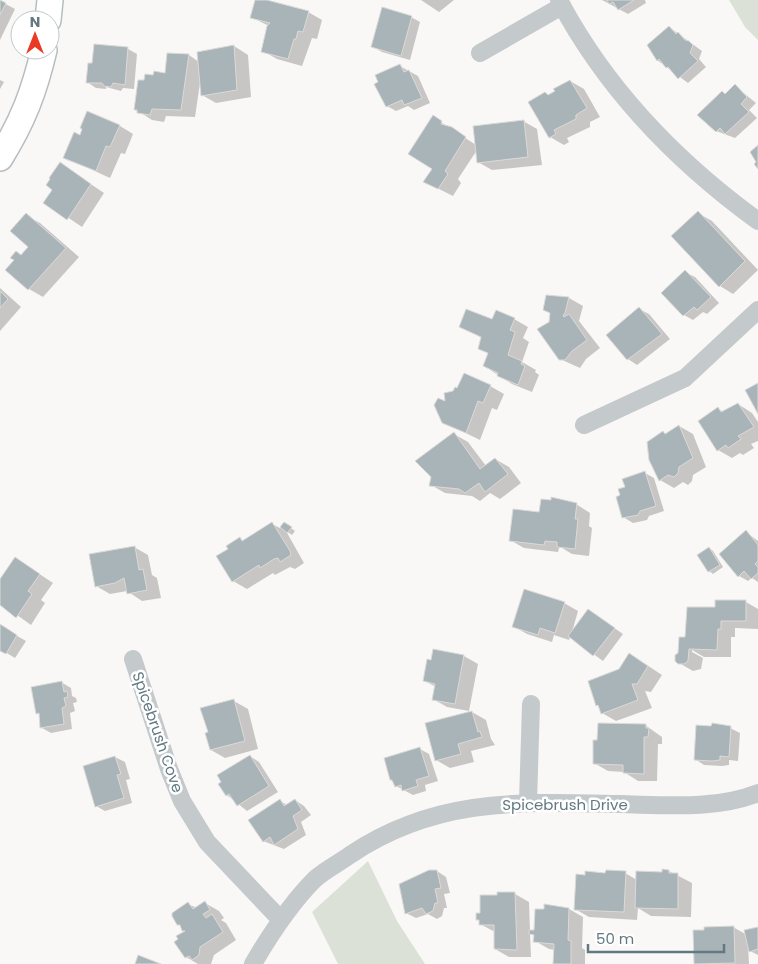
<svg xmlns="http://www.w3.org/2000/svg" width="758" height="964" viewBox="0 0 758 964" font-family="Poppins,sans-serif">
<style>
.green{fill:#dbe1d7}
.shadow{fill:#0003}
.building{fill:#a9b4b8;stroke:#dbdad8}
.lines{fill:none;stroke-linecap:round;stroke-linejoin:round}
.secondary-casing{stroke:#b6bdc0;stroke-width:28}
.street{stroke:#c4c9cc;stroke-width:18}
.secondary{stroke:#fff;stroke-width:25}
.labels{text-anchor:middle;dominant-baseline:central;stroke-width:5;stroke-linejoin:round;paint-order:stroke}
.street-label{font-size:15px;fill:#637982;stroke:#fff}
</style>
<rect width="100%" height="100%" fill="#f9f8f6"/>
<path class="green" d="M 729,0 L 758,0 L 758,40 L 745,27 Z
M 368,861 L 397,921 L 425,964 L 338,964 L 312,912 Z"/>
<path class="shadow" d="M 256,0 L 308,12 L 322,20 L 317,39 L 312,38 L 302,66 L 277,59 L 263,51 L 269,26 L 251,17 Z
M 421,0 L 454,0 L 439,12 Z
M 602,0 L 645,0 L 646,3 L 628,14 Z
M 0,1 L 15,9 L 0,40 Z
M 411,17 L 420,22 L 410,60 L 382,52 L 372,46 Z
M 669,27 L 702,51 L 699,59 L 706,67 L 688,83 L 657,60 Z
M 234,46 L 248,55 L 251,97 L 216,103 L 202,95 L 200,83 L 195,117 L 166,116 L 164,122 L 152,120 L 135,109 L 146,81 L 154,76 L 166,74 L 189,55 L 199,62 Z
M 128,49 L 137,54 L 134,89 L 123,88 L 121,91 L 106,87 L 106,89 L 96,88 L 87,82 L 93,65 Z
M 400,66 L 418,76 L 430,103 L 414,110 L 408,106 L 396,111 L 387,106 Z
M 0,80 L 4,82 L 0,89 Z
M 570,81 L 584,89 L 600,117 L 590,122 L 590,127 L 567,138 L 569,142 L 564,145 L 550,137 L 546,93 L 549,96 Z
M 735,86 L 756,103 L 749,110 L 757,118 L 735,138 L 716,131 L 722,92 L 726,95 Z
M 433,117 L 476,145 L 523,121 L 537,129 L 542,165 L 492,170 L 478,162 L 477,150 L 458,179 L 461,183 L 453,196 L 425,182 L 434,169 Z
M 120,126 L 133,134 L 125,154 L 121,153 L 110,178 L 64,157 L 80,136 Z
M 61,164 L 104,193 L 82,227 L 45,202 L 54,189 Z
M 698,213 L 712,221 L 758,270 L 733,294 L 720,286 Z
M 26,215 L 40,223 L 79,257 L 43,297 L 29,289 L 7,270 L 29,246 Z
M 685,272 L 695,277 L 719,303 L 707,314 L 703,312 L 693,320 L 684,315 Z
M 0,288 L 21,307 L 0,331 Z
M 547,296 L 569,298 L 583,306 L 579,321 L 600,348 L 586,359 L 580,368 L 560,359 L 550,322 L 551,313 Z
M 639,309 L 649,314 L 670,339 L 637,365 L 628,359 Z
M 514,319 L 528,327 L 523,338 L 529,342 L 522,362 L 536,370 L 535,372 L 539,375 L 532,392 L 512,384 L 484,366 L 489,354 L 480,348 L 482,338 L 461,326 Z
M 490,386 L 504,394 L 497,410 L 492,408 L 480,440 L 443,422 L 447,403 Z
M 738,404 L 752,413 L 758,422 L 758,441 L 751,444 L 754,448 L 743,455 L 740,453 L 732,458 L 718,450 L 718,409 L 724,412 Z
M 679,426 L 693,434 L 706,467 L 693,475 L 692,481 L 688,485 L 683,482 L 674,488 L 660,480 L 663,432 L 667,435 Z
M 454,434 L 468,442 L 486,466 L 495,459 L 509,467 L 521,483 L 500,499 L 490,493 L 480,501 L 472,496 L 445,493 L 431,485 Z
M 645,473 L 654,478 L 664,511 L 649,516 L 647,520 L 633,523 L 623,517 L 621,496 L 627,488 Z
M 576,504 L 590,513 L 589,526 L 592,528 L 589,556 L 572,554 L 562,548 L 559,548 L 558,552 L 524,548 L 510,540 L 541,513 Z
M 284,523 L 295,531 L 292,535 L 286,531 L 304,563 L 295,569 L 290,567 L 275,575 L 273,573 L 247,589 L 233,581 L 230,549 L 240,539 L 245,541 L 272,524 L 280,528 Z
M 746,532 L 758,541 L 758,582 L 752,578 L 748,581 L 739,576 Z
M 134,547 L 148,555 L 152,575 L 157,578 L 161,598 L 142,601 L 127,591 L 110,594 L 96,586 Z
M 709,548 L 713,551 L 723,567 L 713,574 L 709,571 Z
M 29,567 L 53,583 L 41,600 L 45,603 L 31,625 L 0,603 L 0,582 Z
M 746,602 L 758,609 L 758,629 L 735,628 L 735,637 L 731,637 L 731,657 L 704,657 L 692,650 L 692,652 L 703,658 L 701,669 L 693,671 L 679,663 L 686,638 L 716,608 Z
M 564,603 L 578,611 L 572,632 L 597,616 L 623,634 L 603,661 L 570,637 L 569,640 L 554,635 L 552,642 L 527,634 L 513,626 Z
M 0,626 L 26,641 L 15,658 L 0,649 Z
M 464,656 L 478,664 L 469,711 L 447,707 L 433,699 L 436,687 L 425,681 Z
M 644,663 L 662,675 L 651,692 L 645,691 L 652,708 L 616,721 L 602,713 L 600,706 L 597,705 Z
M 61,682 L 71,688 L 72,696 L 76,698 L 77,702 L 73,703 L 75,711 L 70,713 L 72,729 L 51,733 L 42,728 L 41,715 L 37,713 Z
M 234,701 L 248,709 L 258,749 L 225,758 L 211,750 L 209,733 Z
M 472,712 L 486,720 L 491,739 L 495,745 L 471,751 L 474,762 L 450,768 L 436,760 Z
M 645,725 L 662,737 L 662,744 L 658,744 L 657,781 L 638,781 L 624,772 L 608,771 L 594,763 Z
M 730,728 L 740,733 L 738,761 L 729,760 L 729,765 L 722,766 L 704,765 L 695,759 Z
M 420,749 L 429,754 L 438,781 L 425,785 L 426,791 L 413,795 L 396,786 L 391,780 Z
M 250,756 L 259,762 L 278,792 L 247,811 L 227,795 L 223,783 Z
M 115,757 L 125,762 L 130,779 L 126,780 L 132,803 L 105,811 L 96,806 Z
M 295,800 L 304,806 L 311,815 L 301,822 L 306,835 L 284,849 L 263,841 L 280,801 L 287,805 Z
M 437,871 L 446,877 L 450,893 L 444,894 L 447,908 L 444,908 L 442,916 L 437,919 L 428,914 L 416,918 L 406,913 Z
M 669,871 L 692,883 L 691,917 L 651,916 L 638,908 L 637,920 L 589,917 L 575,909 L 606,875 L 625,873 L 637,880 Z
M 515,894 L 529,902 L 530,931 L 535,931 L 569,909 L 583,917 L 582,948 L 585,950 L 585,964 L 556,964 L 555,950 L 549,949 L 535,941 L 535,936 L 530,933 L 531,957 L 509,957 L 495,949 L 495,932 L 480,924 L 477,914 L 481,914 L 482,896 Z
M 205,903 L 219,911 L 224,918 L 221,920 L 226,923 L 236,940 L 214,955 L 211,964 L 198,964 L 186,957 L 186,932 L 183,930 L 188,904 L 197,908 Z
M 733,927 L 747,935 L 758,929 L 758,955 L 750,951 L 748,945 L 749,964 L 695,964 Z"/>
<path class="building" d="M 0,0 L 6,3 L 0,15 Z
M 255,0 L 267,0 L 309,11 L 303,32 L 298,31 L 296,39 L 294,39 L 288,59 L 261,52 L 267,26 L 270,23 L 250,18 Z
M 607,0 L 634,0 L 618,10 L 613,2 L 609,4 Z
M 382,7 L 412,16 L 401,56 L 371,47 Z
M 669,26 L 676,34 L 678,32 L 685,40 L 689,41 L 693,45 L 690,53 L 698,61 L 678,79 L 668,67 L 666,68 L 659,59 L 657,61 L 647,45 Z
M 94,44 L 128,47 L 125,85 L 113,83 L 111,87 L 104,86 L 102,83 L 86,83 L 88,63 L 92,63 Z
M 234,45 L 237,90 L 201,96 L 197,52 Z
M 167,53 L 189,54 L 181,110 L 152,109 L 150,115 L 137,113 L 137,110 L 134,110 L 138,80 L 144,80 L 145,74 L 153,75 L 154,71 L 165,73 Z
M 400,64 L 404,72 L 409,70 L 422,98 L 404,105 L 402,100 L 386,107 L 374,84 L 378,82 L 375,75 Z
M 570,80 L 587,108 L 576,115 L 576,119 L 554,130 L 556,134 L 549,138 L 528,102 L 545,92 L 548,95 L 555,91 L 553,89 Z
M 735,84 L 747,97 L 741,104 L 749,112 L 725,134 L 720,128 L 716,132 L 697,115 L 722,91 L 725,94 Z
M 87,111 L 120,125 L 110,147 L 106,146 L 96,171 L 63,158 L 74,132 L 80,135 L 82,129 L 80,128 Z
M 433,115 L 442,121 L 441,124 L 452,127 L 466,137 L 445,171 L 448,174 L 438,189 L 423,182 L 432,169 L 408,154 Z
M 524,120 L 528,157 L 477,163 L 473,126 Z
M 758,145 L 758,169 L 754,164 L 756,162 L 750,152 Z
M 60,162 L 91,184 L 67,220 L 43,203 L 52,190 L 46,185 L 50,179 L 49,178 Z
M 698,211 L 745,261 L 719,287 L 671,236 Z
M 26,213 L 66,248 L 28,290 L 5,270 L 14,260 L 10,258 L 16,251 L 21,255 L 28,247 L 10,231 Z
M 685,270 L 711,297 L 697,310 L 694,307 L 683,316 L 661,293 Z
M 0,291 L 8,299 L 0,308 Z
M 546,295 L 569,297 L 565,313 L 563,315 L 564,317 L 569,314 L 587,340 L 572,351 L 565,360 L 559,360 L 537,329 L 549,322 L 550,313 L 543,310 Z
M 639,307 L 662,334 L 627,360 L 606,335 Z
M 466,309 L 492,319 L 496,310 L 515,318 L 510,330 L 515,332 L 508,355 L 522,361 L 521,364 L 525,366 L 518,385 L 497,376 L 498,373 L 483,366 L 488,353 L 478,349 L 481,337 L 459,327 Z
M 464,373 L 491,385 L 483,403 L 478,401 L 466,433 L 442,423 L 434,405 L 438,398 L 445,401 L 444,393 L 453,391 L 455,387 L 457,388 Z
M 758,383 L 758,414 L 745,390 Z
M 738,403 L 754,427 L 738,436 L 741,439 L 728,448 L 726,445 L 717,451 L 698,421 L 718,407 L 721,412 Z
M 679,425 L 693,458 L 679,467 L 678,473 L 674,477 L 668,475 L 659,481 L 649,460 L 647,442 L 663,431 L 665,434 Z
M 454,432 L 480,469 L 495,458 L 508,474 L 485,492 L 479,483 L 465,493 L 459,489 L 429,486 L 431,477 L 415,461 Z
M 645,471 L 656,506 L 640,511 L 638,515 L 622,518 L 616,497 L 620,495 L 618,489 L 625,487 L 622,479 Z
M 551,497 L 577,503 L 575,519 L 578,519 L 575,549 L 557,547 L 557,542 L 545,541 L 544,545 L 509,541 L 513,509 L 539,512 L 541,499 L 551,500 Z
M 272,522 L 290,551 L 291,555 L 280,562 L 278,558 L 274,559 L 260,568 L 259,565 L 232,582 L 216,556 L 228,549 L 226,546 L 240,537 L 242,541 Z
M 284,522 L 292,527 L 287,533 L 280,527 Z
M 746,530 L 758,545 L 758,561 L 755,564 L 758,567 L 758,573 L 751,579 L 744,571 L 738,577 L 719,554 Z
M 135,546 L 139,570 L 143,569 L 147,590 L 127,594 L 124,578 L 115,583 L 95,587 L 89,554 Z
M 709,547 L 720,565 L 708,572 L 697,555 Z
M 15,557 L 40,574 L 28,591 L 32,594 L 16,618 L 0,605 L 0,579 Z
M 524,589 L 565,602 L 555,633 L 540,628 L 538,635 L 512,627 Z
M 715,600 L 746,600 L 746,621 L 721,621 L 721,629 L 718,629 L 717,650 L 689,649 L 688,661 L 684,664 L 678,664 L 675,661 L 675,655 L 678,653 L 679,637 L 685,637 L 687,607 L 715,607 Z
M 588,609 L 615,628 L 593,656 L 568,636 Z
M 0,624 L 17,635 L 6,654 L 0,651 Z
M 433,649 L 464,655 L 455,704 L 432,700 L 435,684 L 423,681 L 427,659 L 431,660 Z
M 629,653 L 648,666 L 637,684 L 632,684 L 638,700 L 601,714 L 598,705 L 596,706 L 588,681 L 619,669 Z
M 62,681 L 64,692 L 67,691 L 68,697 L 64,698 L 66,706 L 62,708 L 64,724 L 40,728 L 39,713 L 36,714 L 31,687 Z
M 234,699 L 245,741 L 210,750 L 205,733 L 208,732 L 200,708 Z
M 472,711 L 478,732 L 480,731 L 482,737 L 458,744 L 461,754 L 435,761 L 425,723 Z
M 598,723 L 646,724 L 646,728 L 649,728 L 648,737 L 644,737 L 644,774 L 623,773 L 623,765 L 593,764 L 593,740 L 597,740 Z
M 712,723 L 731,726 L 729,757 L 720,756 L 720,760 L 712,761 L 694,760 L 696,725 L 711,726 Z
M 420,747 L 429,776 L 416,780 L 418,786 L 402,791 L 401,785 L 395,787 L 392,780 L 390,780 L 384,758 Z
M 250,755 L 269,786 L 237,806 L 229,794 L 226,796 L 218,784 L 221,782 L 217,775 Z
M 115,756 L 121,774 L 117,775 L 124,798 L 95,807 L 83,766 Z
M 280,799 L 284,806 L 295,799 L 302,810 L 293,816 L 298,829 L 274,845 L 270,837 L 263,842 L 248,820 Z
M 662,869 L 669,870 L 669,873 L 678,873 L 678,909 L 635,908 L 636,871 L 662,872 Z
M 429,870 L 437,870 L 441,888 L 435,889 L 438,903 L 435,903 L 433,911 L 426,914 L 422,908 L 405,914 L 399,884 Z
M 606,870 L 626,871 L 624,912 L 574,910 L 576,874 L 585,875 L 585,871 L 605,873 Z
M 497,892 L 515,892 L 517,950 L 494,949 L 494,925 L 479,925 L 479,920 L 476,920 L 476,913 L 480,913 L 480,895 L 497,895 Z
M 205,901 L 210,910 L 203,914 L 206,918 L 212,914 L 223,932 L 200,947 L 199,955 L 192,960 L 189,956 L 185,958 L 174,942 L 178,939 L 176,936 L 185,931 L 182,931 L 180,925 L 177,925 L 172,916 L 172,913 L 188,902 L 193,909 Z
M 544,904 L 569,908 L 568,940 L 571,941 L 571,964 L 553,964 L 554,944 L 533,942 L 534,935 L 529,934 L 529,930 L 534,930 L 535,909 L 544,909 Z
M 734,926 L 735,963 L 694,964 L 693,930 L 704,930 L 704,927 Z
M 758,927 L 758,949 L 749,952 L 744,930 Z
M 138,955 L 161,964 L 135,964 Z"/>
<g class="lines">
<defs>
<path id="secondary" d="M 48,20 L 50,0
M 0,158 C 23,121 34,92 44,50"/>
</defs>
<use href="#secondary" class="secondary-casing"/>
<path class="street" d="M 559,0 C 606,89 677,162 758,221
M 480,53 L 562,6
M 584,425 L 685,378 L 758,310
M 133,659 L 169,769 L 182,801 L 207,842 L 280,919
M 528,802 L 531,704
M 253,964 C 271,933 290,904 315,879 C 325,870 339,863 350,855 C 436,797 521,802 619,804 C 665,805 715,810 758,793"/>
<use href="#secondary" class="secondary"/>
</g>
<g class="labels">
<g class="street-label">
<text transform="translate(158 732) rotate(71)">Spicebrush Cove</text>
<text x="565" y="804">Spicebrush Drive</text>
</g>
</g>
<g transform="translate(35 35)"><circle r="24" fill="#ffffff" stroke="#c1c9cd"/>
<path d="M0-4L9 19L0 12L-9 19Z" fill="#ea3925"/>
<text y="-8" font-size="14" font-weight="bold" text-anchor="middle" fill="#637982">N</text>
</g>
<path d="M588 944v8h136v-8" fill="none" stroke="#637982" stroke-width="2.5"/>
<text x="596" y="944" font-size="15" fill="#637982" stroke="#ffffff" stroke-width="4" paint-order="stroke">50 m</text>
</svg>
